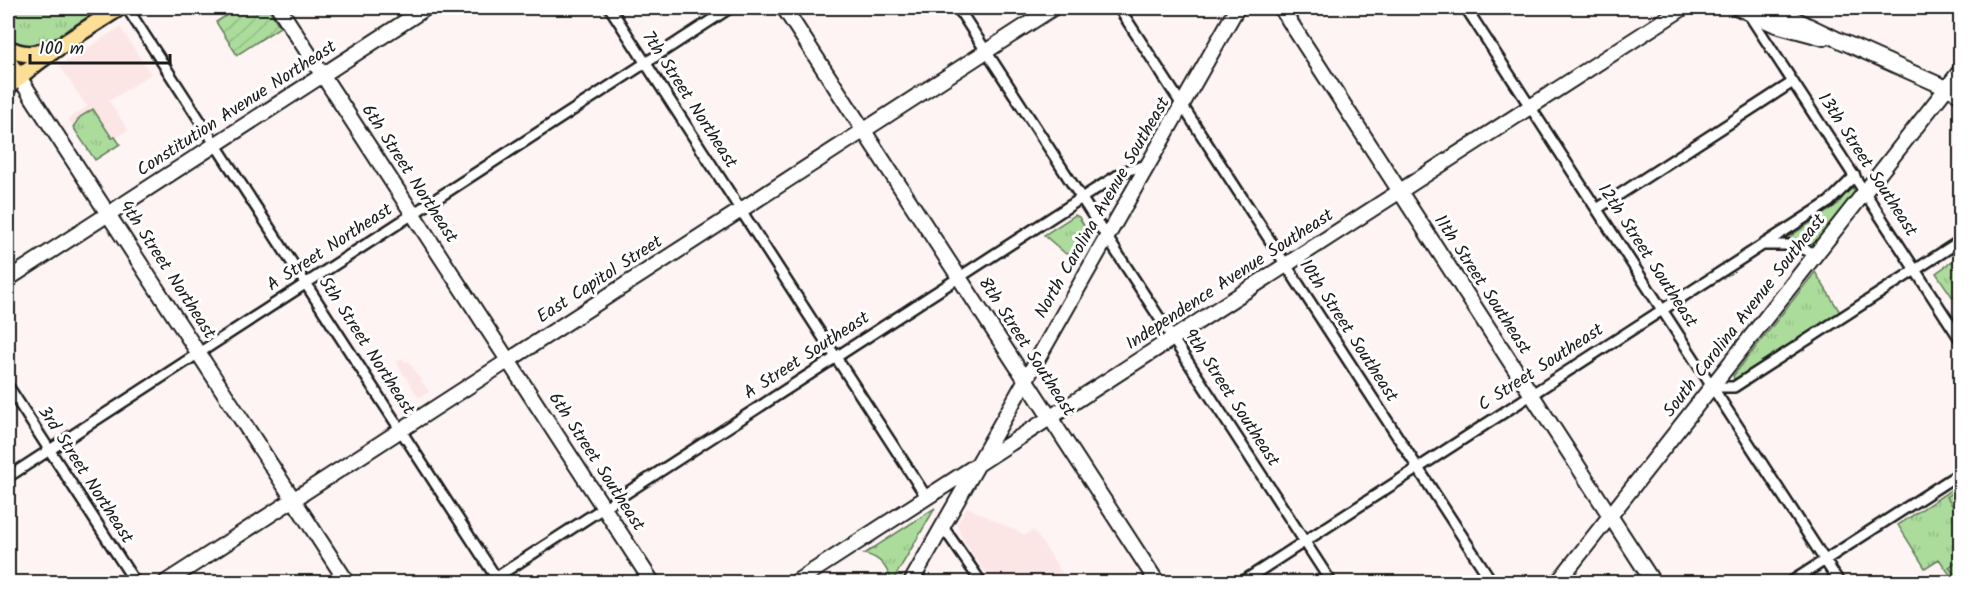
<svg xmlns="http://www.w3.org/2000/svg" width="1968" height="590" viewBox="0 0 1968 590" font-family="Kalam,sans-serif">
<style>
.built{fill:#fce6e5}
.park{fill:url(#park-tufts);stroke:#647c5c;stroke-width:1.5}
.garden{fill:url(#garden-furrows);stroke:#647c5c;stroke-width:1.5}
.pitch{fill:#abdc9c;stroke:#647c5c;stroke-width:1.5}
.lines{fill:none;stroke-linecap:round;stroke-linejoin:round}
.street-casing{stroke:#1c1c1c;stroke-width:14}
.secondary-casing{stroke:#1c1c1c;stroke-width:18}
.primary-casing{stroke:#1c1c1c;stroke-width:20}
.street{stroke:#fff;stroke-width:9}
.secondary{stroke:#fff;stroke-width:14}
.primary{stroke:#fcde96;stroke-width:15}
.labels{text-anchor:middle;dominant-baseline:central;stroke-width:6;stroke-linejoin:round;paint-order:stroke}
.street-label{font-size:18px;fill:#1c1c1c;stroke:#fff}
</style>
<defs>
<pattern id="park-tufts" width="24" height="20" patternUnits="userSpaceOnUse" patternTransform="scale(1.5)"><rect width="24" height="20" fill="#abdc9c"/><path d="M3 7l-1-3M5 7V3M7 7l1-3M15 17l-1-3M17 17v-4M19 17l1-3" fill="none" stroke="#93bc86"/></pattern>
<pattern id="garden-furrows" width="10" height="10" patternUnits="userSpaceOnUse" patternTransform="scale(1.5)"><rect width="10" height="10" fill="#abdc9c"/><path d="M-1 1l2-2M0 10L10 0M9 11l2-2" fill="none" stroke="#93bc86"/></pattern>
</defs>
<rect width="100%" height="100%" fill="#fef4f3"/>
<filter id="ink" filterUnits="userSpaceOnUse"><feTurbulence type="fractalNoise" baseFrequency=".0167" numOctaves="2"/><feDisplacementMap in="SourceGraphic" scale="12" xChannelSelector="R" yChannelSelector="G"/><feConvolveMatrix kernelMatrix="1 2 1 2 8 2 1 2 1" color-interpolation-filters="sRGB"/></filter>
<g filter="url(#ink)">
<path class="built" d="M 120,27 L 151,74 L 109,101 L 128,130 L 116,138 L 120,144 L 95,160 L 68,119 L 87,107 L 60,66 Z
M 402,358 L 405,362 L 408,361 L 429,392 L 419,398 L 396,362 Z
M 967,507 L 1025,535 L 1034,530 L 1068,582 L 992,582 L 964,541 L 956,525 Z"/>
<path class="park" d="M 8,8 L 102,8 L 44,45 C 31,50 18,49 8,39 Z
M 93,109 L 112,138 L 115,137 L 120,144 L 95,160 L 73,127 L 80,117 Z
M 1850,187 L 1855,191 L 1855,194 L 1817,243 L 1811,244 L 1785,240 L 1838,204 Z
M 1075,215 L 1079,217 L 1089,234 C 1083,245 1079,252 1066,254 L 1044,235 Z
M 1960,256 L 1960,293 L 1953,298 L 1936,273 Z
M 1815,272 L 1840,312 L 1737,380 L 1734,379 L 1733,376 Z
M 1960,484 L 1960,582 L 1955,582 L 1939,559 L 1925,568 L 1898,525 Z
M 935,508 L 892,582 C 887,567 880,557 864,554 Z"/>
<path class="garden" d="M 238,8 L 268,8 L 280,27 L 237,55 L 216,22 Z"/>
<path class="pitch" d="M 1960,488 L 1960,518 L 1947,497 Z
M 1960,559 L 1960,582 L 1959,582 L 1949,567 Z"/>
<g class="lines">
<defs>
<path id="street" d="M 127,8 L 499,582
M 610,8 L 927,498
M 958,8 L 1331,582
M 1119,8 L 1492,582
M 1466,8 L 1839,582
M 1748,13 L 1960,339
M 1597,209 L 1793,82
M 1763,245 L 1793,245 L 1816,254
M 8,386 L 135,582
M 1713,387 L 1734,387 L 1960,241
M 8,477 L 730,8
M 943,527 L 981,582
M 489,582 L 1094,190 L 1125,171 L 1147,165
M 1242,582 L 1829,202 L 1855,176
M 1791,582 L 1960,473"/>
<path id="secondary" d="M 279,8 L 652,582
M 784,8 L 1157,582
M 1281,8 L 1653,582
M 1738,8 L 1776,25 L 1824,38
M 1772,8 L 1841,41 L 1960,94
M 19,77 L 347,582
M 8,279 L 426,8
M 166,582 L 1053,8
M 796,582 L 1683,8
M 911,582 L 1237,8
M 1558,582 L 1960,71"/>
<path id="primary" d="M 8,48 C 24,56 35,55 51,48
M 8,61 L 19,77
M 8,87 C 41,56 81,33 119,8"/>
</defs>
<use href="#street" class="street-casing"/>
<use href="#secondary" class="secondary-casing"/>
<use href="#primary" class="primary-casing"/>
<use href="#street" class="street"/>
<use href="#secondary" class="secondary"/>
<use href="#primary" class="primary"/>
</g>
</g>
<g class="labels">
<g class="street-label">
<text transform="translate(689 100) rotate(57)">7th Street Northeast</text>
<text transform="translate(237 109) rotate(-33)">Constitution Avenue Northeast</text>
<text transform="translate(1867 165) rotate(57)">13th Street Southeast</text>
<text transform="translate(409 174) rotate(57)">6th Street Northeast</text>
<text transform="translate(1103 208) rotate(-60)">North Carolina Avenue Southeast</text>
<text transform="translate(330 248) rotate(-33)">A Street Northeast</text>
<text transform="translate(1647 256) rotate(57)">12th Street Southeast</text>
<text transform="translate(167 270) rotate(57)">4th Street Northeast</text>
<text transform="translate(600 280) rotate(-33)">East Capitol Street</text>
<text transform="translate(1230 280) rotate(-33)">Independence Avenue Southeast</text>
<text transform="translate(1482 285) rotate(57)">11th Street Southeast</text>
<text transform="translate(1745 316) rotate(-52)">South Carolina Avenue Southeast</text>
<text transform="translate(1348 331) rotate(57)">10th Street Southeast</text>
<text transform="translate(366 346) rotate(57)">5th Street Northeast</text>
<text transform="translate(1026 347) rotate(57)">8th Street Southeast</text>
<text transform="translate(807 356) rotate(-33)">A Street Southeast</text>
<text transform="translate(1541 368) rotate(-33)">C Street Southeast</text>
<text transform="translate(1231 398) rotate(57)">9th Street Southeast</text>
<text transform="translate(596 462) rotate(57)">6th Street Southeast</text>
<text transform="translate(85 475) rotate(57)">3rd Street Northeast</text>
</g>
</g>
<rect width="1968" height="590" fill="none" stroke="#fff" stroke-width="30"/>
<rect x="15" y="15" width="1938" height="560" fill="none" stroke="#1c1c1c" stroke-width="2" filter="url(#ink)"/>
<path d="M30 54v9h140v-9" fill="none" stroke="#1c1c1c" stroke-width="3"/>
<text x="39" y="54" font-size="18" fill="#1c1c1c" stroke="#ffffff" stroke-width="4.5" paint-order="stroke">100 m</text>
</svg>
